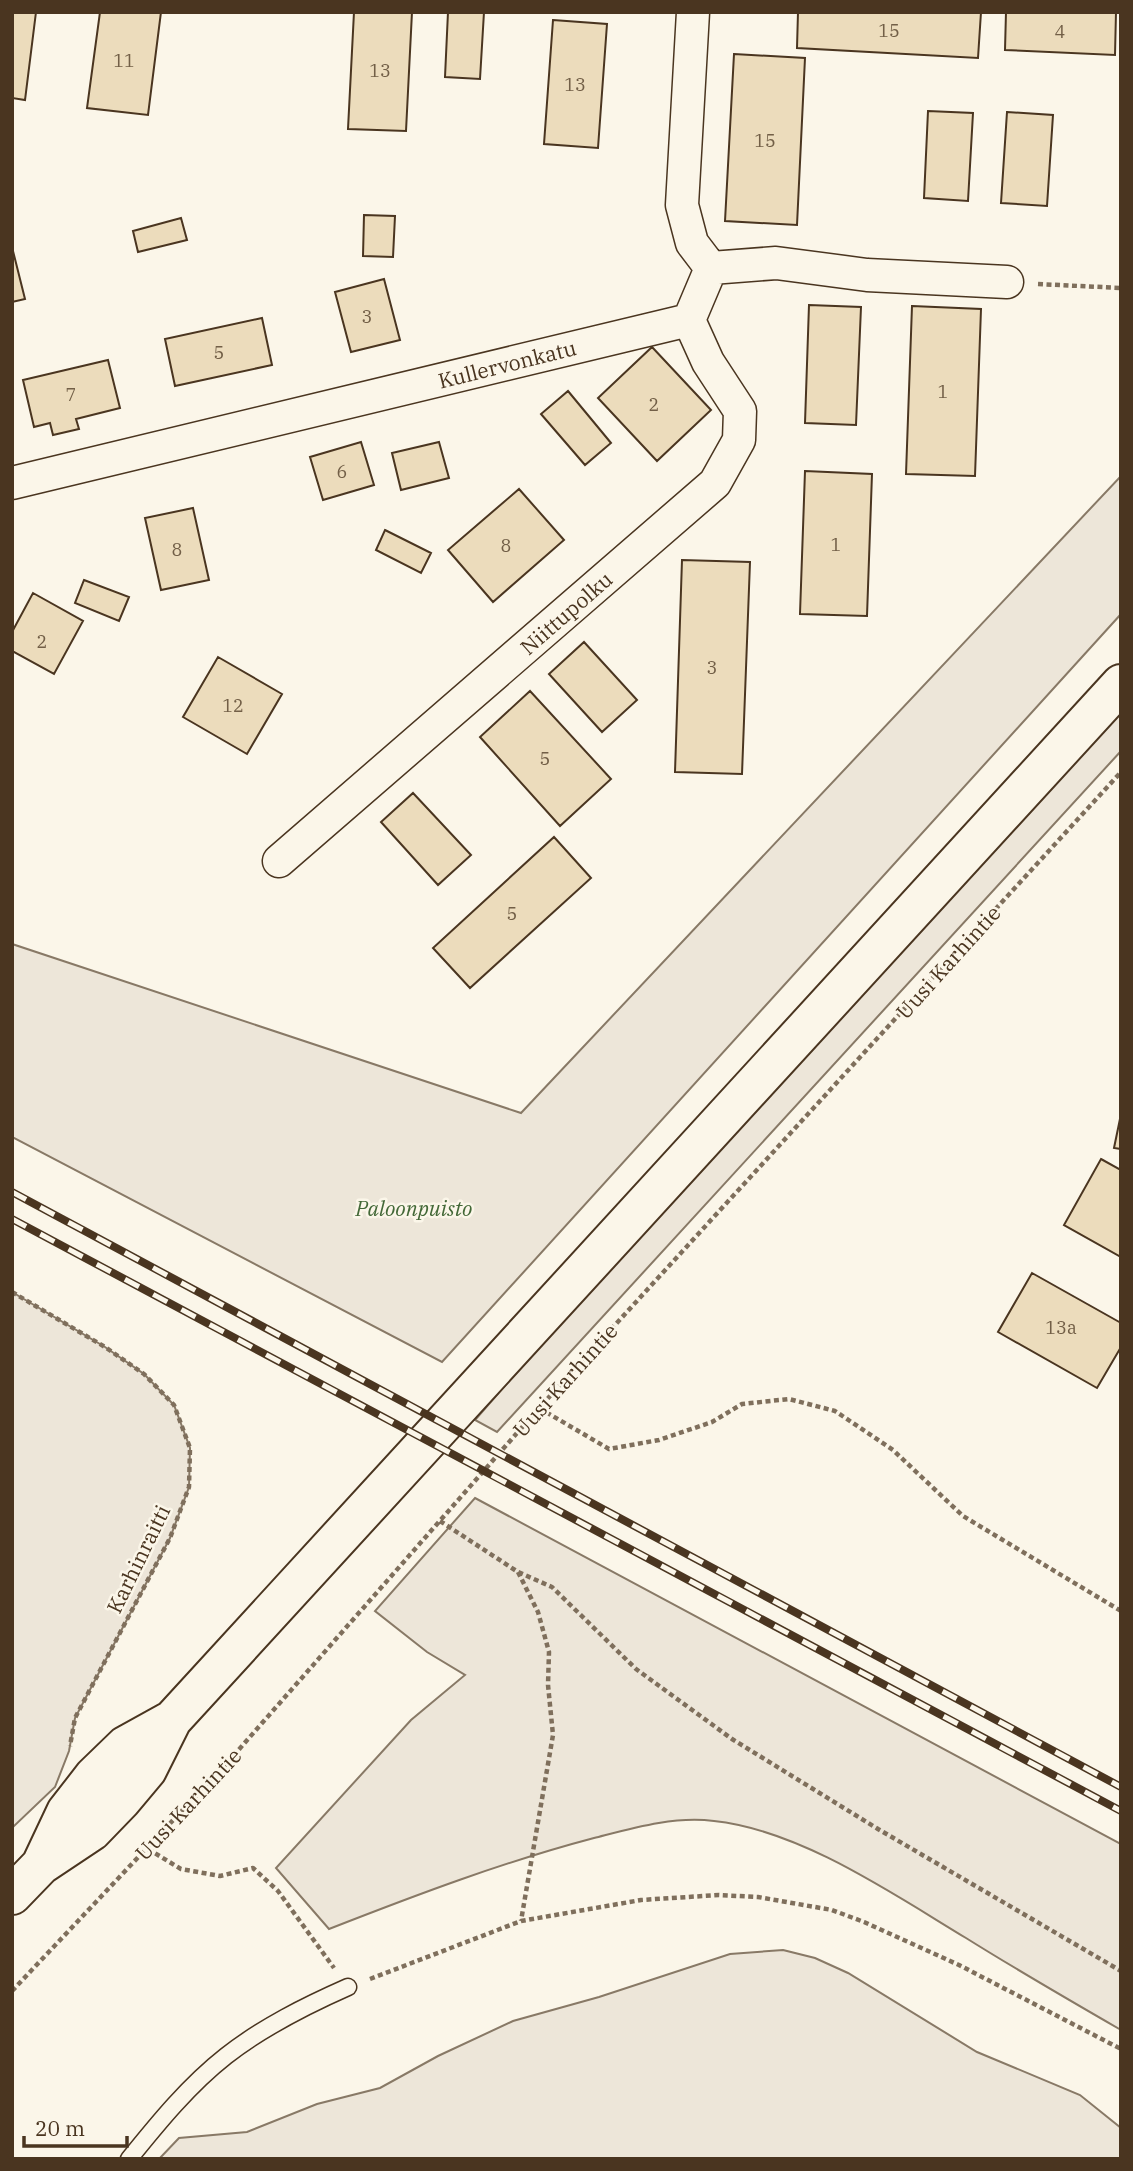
<svg xmlns="http://www.w3.org/2000/svg" width="1133" height="2171" viewBox="0 0 1133 2171" font-family="'IBM Plex Serif',serif">
<style>
.green{fill:#ede6d9;stroke:#887966;stroke-width:2}
.building{fill:#ecdcbc;stroke:#4a3520;stroke-width:2}
.lines{fill:none;stroke-linecap:round;stroke-linejoin:round}
.lane-casing{stroke:#4a3520;stroke-width:19}
.street-casing{stroke:#4a3520;stroke-width:35}
.secondary-casing{stroke:#4a3520;stroke-width:42}
.path{stroke:#7f6f5c;stroke-width:4.5;stroke-dasharray:5 3.5;stroke-linecap:butt}
.lane{stroke:#fbf6e9;stroke-width:16}
.street{stroke:#fbf6e9;stroke-width:32}
.secondary{stroke:#fbf6e9;stroke-width:38}
.rail-casing{stroke:#4a3520;stroke-width:8}
.rail{stroke:#fbf6e9;stroke-width:5;stroke-dasharray:16;stroke-linecap:butt}
.labels{text-anchor:middle;dominant-baseline:central;stroke-width:5;stroke-linejoin:round;paint-order:stroke}
.number-label{font-size:18px;fill:#725f47}
.street-label{font-size:21px;fill:#4a3520;stroke:#fbf6e9}
.park-label{font-size:21px;font-style:italic;fill:#436837;stroke:#fbf6e9}
</style>
<rect width="100%" height="100%" fill="#fbf6e9"/>
<path class="green" d="M 1121,476 L 1121,614 L 442,1362 L 12,1137 L 12,944 L 521,1113 Z
M 1121,709 L 1121,751 L 497,1432 L 475,1420 L 573,1308 Z
M 12,1292 L 105,1347 L 144,1374 L 174,1405 L 190,1448 L 189,1487 L 170,1538 L 75,1718 L 69,1751 L 55,1787 L 12,1828 Z
M 475,1498 L 1121,1844 L 1121,2030 C 1069,2000 1017,1970 966,1938 C 893,1894 800,1830 714,1821 C 673,1816 633,1828 594,1838 C 503,1862 416,1895 329,1929 L 276,1868 L 411,1720 L 465,1675 L 427,1652 L 375,1611 Z
M 783,1950 L 815,1958 L 848,1973 L 977,2052 L 1080,2095 L 1121,2128 L 1121,2159 L 159,2159 L 179,2138 L 247,2132 L 317,2104 L 380,2088 L 438,2056 L 513,2021 L 599,1997 L 730,1954 Z"/>
<path class="building" d="M 12,12 L 36,12 L 25,100 L 12,98 Z
M 100,12 L 161,12 L 148,115 L 87,108 Z
M 354,12 L 412,12 L 406,131 L 348,129 Z
M 448,12 L 484,12 L 480,79 L 445,77 Z
M 798,12 L 981,12 L 978,58 L 797,48 Z
M 1006,12 L 1116,12 L 1115,55 L 1005,50 Z
M 553,20 L 607,24 L 598,148 L 544,144 Z
M 734,54 L 805,58 L 797,225 L 725,221 Z
M 928,111 L 973,113 L 968,201 L 924,198 Z
M 1007,112 L 1053,115 L 1047,206 L 1001,203 Z
M 364,215 L 395,216 L 393,257 L 363,256 Z
M 181,218 L 187,240 L 138,252 L 133,231 Z
M 12,247 L 25,299 L 12,302 Z
M 384,279 L 400,340 L 351,352 L 335,292 Z
M 809,305 L 861,307 L 856,425 L 805,423 Z
M 912,306 L 981,309 L 975,476 L 906,474 Z
M 262,318 L 272,365 L 175,386 L 165,339 Z
M 652,347 L 711,410 L 657,461 L 598,398 Z
M 108,360 L 120,408 L 76,419 L 79,429 L 53,435 L 50,423 L 34,427 L 23,380 Z
M 568,391 L 611,443 L 585,465 L 541,414 Z
M 361,442 L 374,485 L 323,500 L 310,457 Z
M 439,442 L 449,478 L 401,490 L 392,453 Z
M 805,471 L 872,474 L 867,616 L 800,614 Z
M 519,489 L 564,540 L 493,602 L 448,550 Z
M 193,508 L 209,580 L 161,590 L 145,518 Z
M 385,530 L 431,553 L 421,573 L 376,550 Z
M 682,560 L 750,562 L 742,774 L 675,772 Z
M 84,580 L 129,597 L 119,621 L 75,603 Z
M 33,593 L 83,621 L 54,674 L 12,651 L 12,632 Z
M 584,642 L 637,700 L 602,732 L 549,674 Z
M 218,657 L 282,694 L 247,754 L 183,717 Z
M 530,691 L 611,779 L 560,826 L 480,737 Z
M 413,793 L 471,855 L 438,885 L 381,822 Z
M 554,837 L 591,878 L 470,988 L 433,948 Z
M 1121,1114 L 1121,1149 L 1114,1148 Z
M 1101,1159 L 1121,1170 L 1121,1257 L 1064,1225 Z
M 1032,1273 L 1121,1323 L 1121,1347 L 1097,1388 L 998,1332 Z"/>
<g class="lines">
<defs>
<path id="lane" d="M 129,2159 C 158,2123 189,2085 226,2056 C 263,2027 305,2006 348,1987"/>
<path id="street" d="M 711,268 L 776,263 L 867,275 L 1007,282
M 12,483 L 689,320 L 711,268 L 692,243 L 682,205 L 693,12
M 279,861 L 715,483 L 739,440 L 740,411 L 708,362 L 689,320"/>
<path id="secondary" d="M 41,1865 L 66,1812 L 94,1776 L 125,1746 L 172,1720
M 12,1895 L 41,1865 L 92,1831 L 121,1801 L 147,1770 L 172,1720 L 1121,684"/>
</defs>
<use href="#lane" class="lane-casing"/>
<use href="#street" class="street-casing"/>
<use href="#secondary" class="secondary-casing"/>
<path class="path" d="M 1038,284 L 1121,288
M 12,1292 L 105,1347 L 144,1374 L 174,1405 L 190,1448 L 189,1487 L 170,1538 L 75,1718 L 70,1746
M 539,1408 L 609,1449 L 659,1440 L 712,1422 L 742,1404 L 789,1399 L 835,1411 L 893,1450 L 963,1516 L 1121,1611
M 440,1521 L 518,1572 L 552,1587 L 636,1669 L 732,1739 L 878,1829 L 1121,1971
M 518,1572 L 538,1612 L 549,1652 L 548,1685 L 553,1735 L 521,1921
M 148,1849 L 181,1869 L 220,1876 L 253,1868 L 278,1891 L 334,1968
M 370,1979 L 521,1921 L 641,1900 L 719,1895 L 758,1897 L 832,1910 L 864,1922 L 959,1965 L 1121,2049
M 12,1991 L 227,1763 L 539,1408 L 1121,772"/>
<use href="#lane" class="lane"/>
<use href="#street" class="street"/>
<use href="#secondary" class="secondary"/>
<defs>
<path id="rail" d="M 12,1192 L 1121,1787
M 12,1219 L 1121,1811"/>
</defs>
<use href="#rail" class="rail-casing"/>
<use href="#rail" class="rail"/>
</g>
<g class="labels">
<g class="number-label">
<text x="889" y="30">15</text>
<text x="1060" y="31">4</text>
<text x="124" y="60">11</text>
<text x="380" y="70">13</text>
<text x="575" y="84">13</text>
<text x="765" y="140">15</text>
<text x="367" y="316">3</text>
<text x="219" y="352">5</text>
<text x="943" y="391">1</text>
<text x="71" y="394">7</text>
<text x="654" y="404">2</text>
<text x="342" y="471">6</text>
<text x="836" y="544">1</text>
<text x="506" y="545">8</text>
<text x="177" y="549">8</text>
<text x="42" y="641">2</text>
<text x="712" y="667">3</text>
<text x="233" y="705">12</text>
<text x="545" y="758">5</text>
<text x="512" y="913">5</text>
<text x="1061" y="1327">13a</text>
</g>
<g class="street-label">
<text transform="translate(507 364) rotate(-14)">Kullervonkatu</text>
<text transform="translate(566 613) rotate(-41)">Niittupolku</text>
<text transform="translate(948 962) rotate(-48)">Uusi Karhintie</text>
<text transform="translate(565 1380) rotate(-48)">Uusi Karhintie</text>
<text transform="translate(138 1559) rotate(-64)">Karhinraitti</text>
<text transform="translate(188 1804) rotate(-47)">Uusi Karhintie</text>
</g>
<g class="park-label">
<text x="414" y="1208">Paloonpuisto</text>
</g>
</g>
<rect width="1133" height="2171" fill="none" stroke="#4a3520" stroke-width="28"/>
<path d="M24 2136v10h103v-10" fill="none" stroke="#4a3520" stroke-width="3.5"/>
<text x="35" y="2136" font-size="21" fill="#4a3520" stroke="#fbf6e9" stroke-width="5" paint-order="stroke">20 m</text>
</svg>
